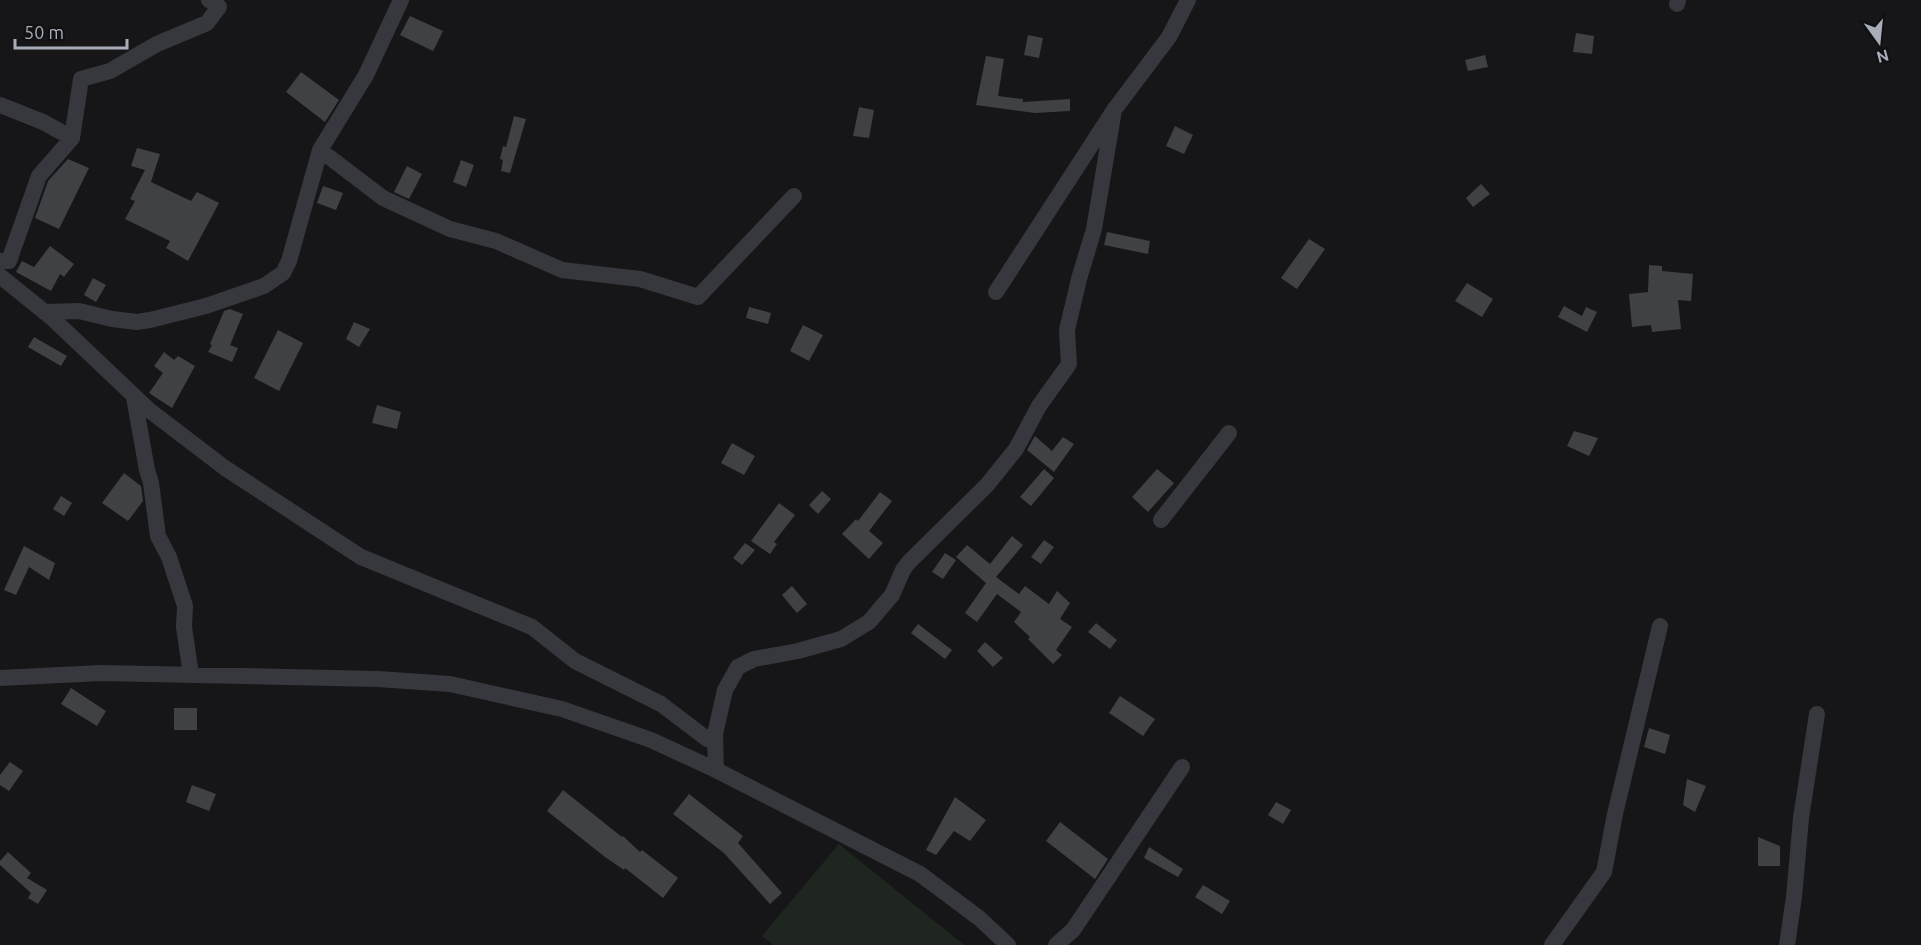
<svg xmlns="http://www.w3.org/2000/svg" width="1921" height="945" viewBox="0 0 1921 945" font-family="Ubuntu,sans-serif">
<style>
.green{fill:#1e261f}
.building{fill:#404145}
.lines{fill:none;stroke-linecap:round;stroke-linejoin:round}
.minor{stroke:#37383d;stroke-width:16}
</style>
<rect width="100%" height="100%" fill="#161618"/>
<path class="green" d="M 839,844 L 964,945 L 774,945 L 762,936 Z"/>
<path class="building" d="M 410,16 L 443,31 L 433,51 L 400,35 Z
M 1576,33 L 1594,36 L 1592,54 L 1573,52 Z
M 1028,35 L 1043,38 L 1039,58 L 1024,55 Z
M 1485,55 L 1488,67 L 1468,71 L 1465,60 Z
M 986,56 L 1004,59 L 998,96 L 1023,99 L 1023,102 L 1070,99 L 1070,111 L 1035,113 L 976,105 Z
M 301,72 L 339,100 L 325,122 L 286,92 Z
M 859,107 L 874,110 L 869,138 L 853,136 Z
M 514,116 L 526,119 L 510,173 L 501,171 L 503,160 L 500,159 L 503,146 L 506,147 Z
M 1175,126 L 1193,135 L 1184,154 L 1166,146 Z
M 137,148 L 160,154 L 151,182 L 191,201 L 197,192 L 219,203 L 188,261 L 166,248 L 170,241 L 125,219 L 135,201 L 130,199 L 145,170 L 131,166 Z
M 68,159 L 89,168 L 59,229 L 35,218 L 48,181 Z
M 461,160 L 474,165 L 466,187 L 453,182 Z
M 407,166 L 422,174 L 409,199 L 394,192 Z
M 1481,184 L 1490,194 L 1473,207 L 1466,198 Z
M 323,186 L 343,193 L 336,210 L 317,203 Z
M 1107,232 L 1150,241 L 1148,254 L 1104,245 Z
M 1309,239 L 1325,249 L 1297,289 L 1281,278 Z
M 50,246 L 74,264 L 64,277 L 60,274 L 51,291 L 16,272 L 22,261 L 34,267 Z
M 1649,265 L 1662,266 L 1662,271 L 1693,274 L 1691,301 L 1678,300 L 1681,329 L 1652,332 L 1651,325 L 1632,327 L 1629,294 L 1648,292 Z
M 93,278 L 106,285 L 96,302 L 84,295 Z
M 1467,283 L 1493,299 L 1482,317 L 1455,301 Z
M 1564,306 L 1582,316 L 1586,307 L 1597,312 L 1587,332 L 1558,317 Z
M 749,307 L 771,313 L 768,324 L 746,318 Z
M 230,309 L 243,314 L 230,345 L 238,348 L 232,362 L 208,352 L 212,345 L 210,344 L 224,311 Z
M 354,322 L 370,329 L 359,347 L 346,339 Z
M 803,325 L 823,335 L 809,361 L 790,351 Z
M 278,330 L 303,343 L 279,391 L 254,378 Z
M 34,337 L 67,356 L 61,366 L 28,347 Z
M 164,352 L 174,360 L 178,356 L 195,366 L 172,408 L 149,393 L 163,373 L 154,366 Z
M 377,405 L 401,412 L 397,429 L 372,423 Z
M 1574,431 L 1598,438 L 1589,456 L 1567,446 Z
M 1035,436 L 1052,451 L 1063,437 L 1074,444 L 1054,472 L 1027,450 Z
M 732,443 L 755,456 L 744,475 L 721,463 Z
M 1044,469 L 1054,478 L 1031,506 L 1020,497 Z
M 1157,469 L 1174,483 L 1148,512 L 1132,497 Z
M 124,473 L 141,486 L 143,501 L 128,521 L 102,503 Z
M 822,491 L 831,499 L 818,514 L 809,505 Z
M 880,492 L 892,501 L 869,531 L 883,543 L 869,559 L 842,534 L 856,519 L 858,521 Z
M 61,496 L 72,503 L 64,516 L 53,509 Z
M 779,503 L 795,515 L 774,542 L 777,544 L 770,554 L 751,541 Z
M 1012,536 L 1023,545 L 996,577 L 1019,594 L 1025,586 L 1049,604 L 1057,591 L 1070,603 L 1060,619 L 1072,627 L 1056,650 L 1062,655 L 1053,664 L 1028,639 L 1030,637 L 1014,622 L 1021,612 L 997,594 L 977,622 L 965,613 L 986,583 L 956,557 L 967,545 L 990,564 Z
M 1044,540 L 1054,547 L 1041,564 L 1031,557 Z
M 745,543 L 755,550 L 742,565 L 733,558 Z
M 24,546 L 55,563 L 49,580 L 29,567 L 16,595 L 4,590 Z
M 945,553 L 956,560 L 943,579 L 932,572 Z
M 792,586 L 807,604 L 797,613 L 782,595 Z
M 1096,623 L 1117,640 L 1110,649 L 1088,632 Z
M 918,624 L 952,650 L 945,659 L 911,633 Z
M 985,642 L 1003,658 L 993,667 L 977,651 Z
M 71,688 L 106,711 L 97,726 L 61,704 Z
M 1120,696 L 1155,719 L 1143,736 L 1109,713 Z
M 174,708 L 197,708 L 197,730 L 174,730 Z
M 1649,728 L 1670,735 L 1665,754 L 1644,747 Z
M 10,762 L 23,771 L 9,791 L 0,785 L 0,775 Z
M 1687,779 L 1706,786 L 1695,812 L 1683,805 Z
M 192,785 L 216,794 L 209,811 L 186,802 Z
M 563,790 L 622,837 L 623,836 L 640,852 L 642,850 L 678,878 L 663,898 L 625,868 L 624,870 L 605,857 L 547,811 Z
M 689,794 L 743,836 L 738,843 L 782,893 L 770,904 L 724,853 L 673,814 Z
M 955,797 L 986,820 L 970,841 L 954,831 L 936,855 L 926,850 Z
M 1276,802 L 1291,810 L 1283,824 L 1268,815 Z
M 1060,822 L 1108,859 L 1095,879 L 1046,841 Z
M 1758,837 L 1780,846 L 1780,866 L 1758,866 Z
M 1149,847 L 1183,869 L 1178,877 L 1144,858 Z
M 8,852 L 31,873 L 27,878 L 47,890 L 38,904 L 28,898 L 31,893 L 0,865 L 0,861 Z
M 1203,885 L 1230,901 L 1222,914 L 1195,897 Z"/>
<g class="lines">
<path class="minor" d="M 1677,4 L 1678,0
M 0,105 L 43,122 L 72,138
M 320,150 L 383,198 L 450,229 L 496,241 L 562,270 L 640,279 L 698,297 L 794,196
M 0,261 L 9,261 L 39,176 L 72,138 L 81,79 L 110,71 L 157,44 L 207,23 L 219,7 L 209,0
M 0,276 L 52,318 L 149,410 L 225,468 L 361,557 L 532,627 L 575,661 L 661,704 L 707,739
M 996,292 L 1114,110 L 1169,37 L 1188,0
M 44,312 L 79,311 L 112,319 L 137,322 L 150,320 L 206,306 L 264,286 L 283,273 L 289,261 L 320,150 L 366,75 L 401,0
M 134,397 L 147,470 L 151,483 L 158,536 L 169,557 L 185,606 L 184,627 L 191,675
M 1161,520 L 1229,433
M 0,678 L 101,673 L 378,679 L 450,684 L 562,709 L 651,740 L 716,770 L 920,874 L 979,918 L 1008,945
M 716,770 L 715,734 L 725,690 L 738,667 L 754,659 L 798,651 L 841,639 L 869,622 L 892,595 L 903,570 L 909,562 L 987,485 L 1016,449 L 1039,406 L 1069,364 L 1067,330 L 1079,279 L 1094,229 L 1114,110
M 1056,945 L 1073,930 L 1182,767
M 1552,945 L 1604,872 L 1615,814 L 1660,626
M 1787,945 L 1794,897 L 1801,818 L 1817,714"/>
</g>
<g transform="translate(1879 42) rotate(165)" stroke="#111113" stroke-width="4.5" paint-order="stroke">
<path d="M0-4.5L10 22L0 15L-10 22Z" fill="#a8adb8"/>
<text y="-9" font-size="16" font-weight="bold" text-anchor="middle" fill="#a8adb8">N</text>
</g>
<path d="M15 39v9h112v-9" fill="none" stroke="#a8adb8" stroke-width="3"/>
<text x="24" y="39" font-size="18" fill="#a8adb8" stroke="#111113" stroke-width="4.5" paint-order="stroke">50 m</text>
</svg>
